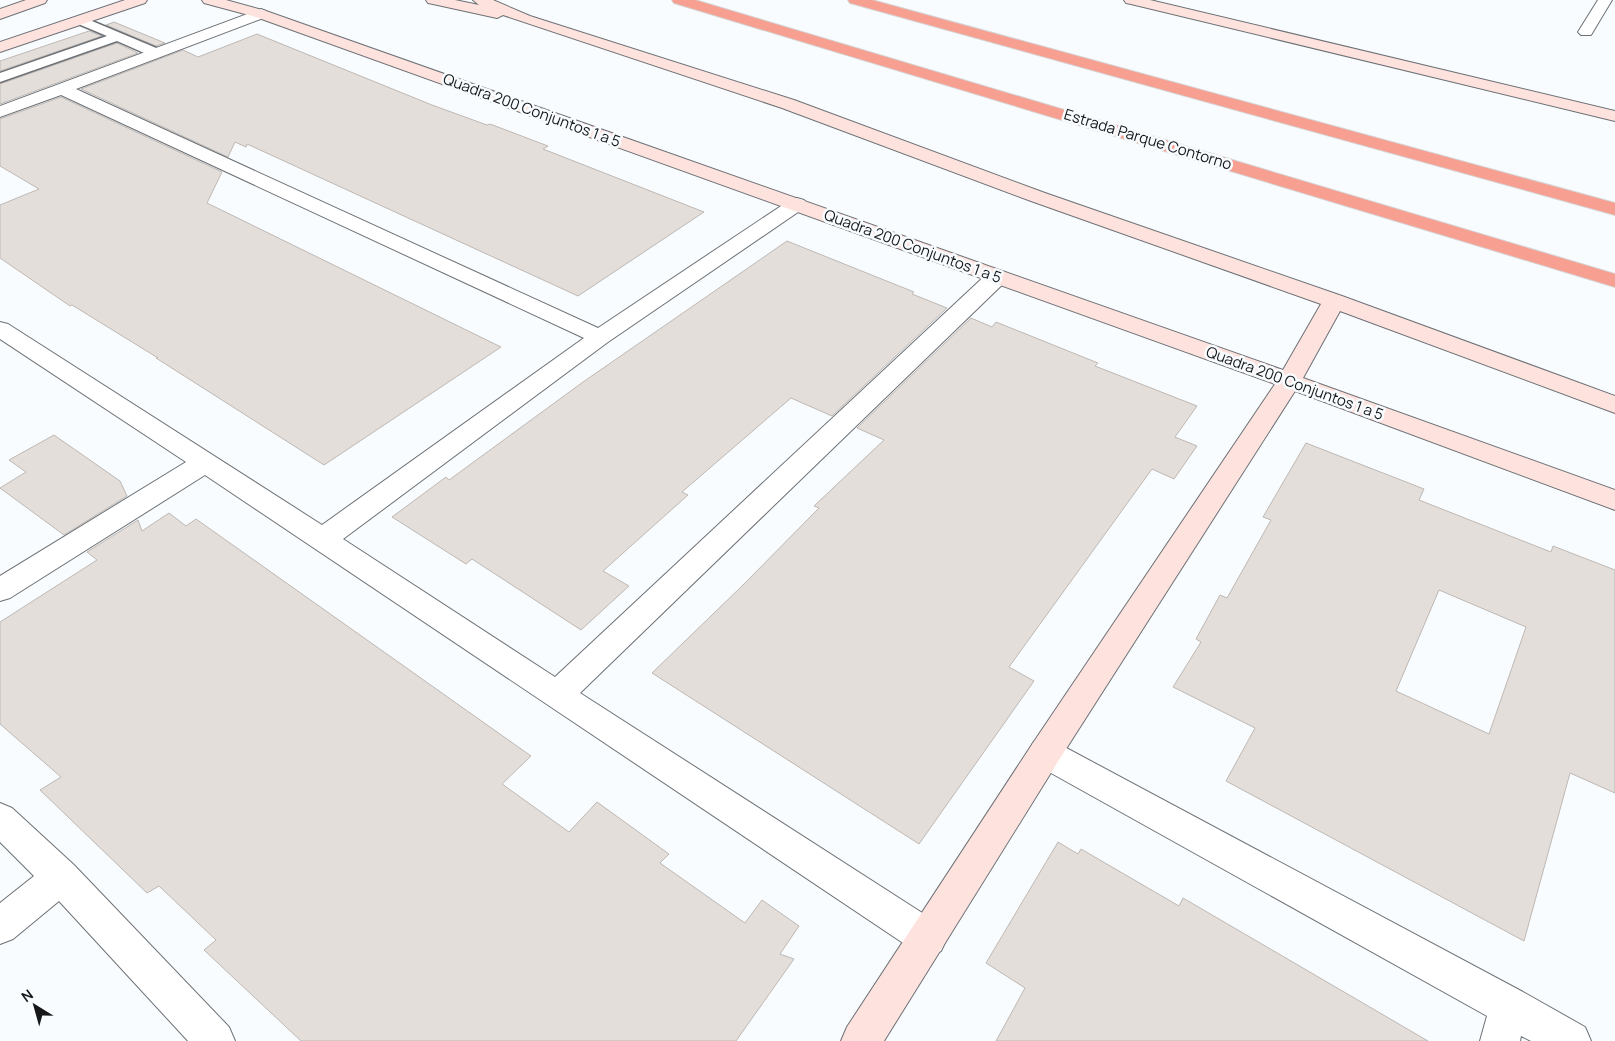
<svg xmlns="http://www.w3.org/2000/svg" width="1615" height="1041" viewBox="0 0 1615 1041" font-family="Manrope,sans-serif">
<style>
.building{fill:#e4deda;stroke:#beb8b4;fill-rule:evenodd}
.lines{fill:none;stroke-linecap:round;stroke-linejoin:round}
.lane-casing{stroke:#6d7175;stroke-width:3}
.street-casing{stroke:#6d7175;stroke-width:2}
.secondary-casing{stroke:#6d7175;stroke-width:2}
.highway-casing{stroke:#d5d5d6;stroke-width:2}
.lane{fill:#fff;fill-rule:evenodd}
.street{fill:#fff;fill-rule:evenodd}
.secondary{fill:#fde2de;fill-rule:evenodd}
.highway{fill:#f79f91;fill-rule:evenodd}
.labels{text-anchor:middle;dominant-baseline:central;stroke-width:5;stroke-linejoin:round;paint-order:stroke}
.far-street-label{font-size:15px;fill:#161719;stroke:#f8fcff}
</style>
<rect width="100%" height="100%" fill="#f8fcff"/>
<path class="building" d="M 114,22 L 165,43 L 156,46 L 106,25 Z
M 89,31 L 102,36 L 0,71 L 0,61 Z
M 257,34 L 432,105 L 487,125 L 490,124 L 548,146 L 543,149 L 704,212 L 578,296 L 247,144 L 246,147 L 235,142 L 228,157 L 81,89 L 183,50 L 198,57 Z
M 117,43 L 138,53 L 0,104 L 0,84 Z
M 61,97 L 222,172 L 207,203 L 501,347 L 324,465 L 156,358 L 158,358 L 72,305 L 70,306 L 0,258 L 0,205 L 39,189 L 0,166 L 0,119 Z
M 787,241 L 914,292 L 912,294 L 947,308 L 832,416 L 791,398 L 682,492 L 688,495 L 603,571 L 629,586 L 581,630 L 472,559 L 466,564 L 392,517 L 446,477 L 449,480 L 583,382 Z
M 971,318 L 992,327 L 996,322 L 1098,363 L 1095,366 L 1197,406 L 1175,437 L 1197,446 L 1174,479 L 1152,469 L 1009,667 L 1034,681 L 919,844 L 652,673 L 743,585 L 819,508 L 814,506 L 884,440 L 857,428 Z
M 54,435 L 120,481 L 127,496 L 64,535 L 0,488 L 26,472 L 9,460 Z
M 1306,443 L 1424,489 L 1419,500 L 1551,552 L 1553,546 L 1615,570 L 1615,793 L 1570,773 L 1524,941 L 1226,781 L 1255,728 L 1173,687 L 1201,642 L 1196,639 L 1220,595 L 1227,598 L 1271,520 L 1263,517 ZM 1439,590 L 1526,627 L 1489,734 L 1396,691 Z
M 169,513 L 186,526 L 196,519 L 531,756 L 502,784 L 569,832 L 597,802 L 669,854 L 660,863 L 745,923 L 762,900 L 799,926 L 780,954 L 794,959 L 736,1041 L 301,1041 L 204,950 L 216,940 L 159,886 L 147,893 L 40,790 L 61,777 L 0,724 L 0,622 L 97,560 L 87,552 L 138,520 L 142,531 Z
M 1058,842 L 1078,854 L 1081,849 L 1179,906 L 1183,898 L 1428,1041 L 996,1041 L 1025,988 L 986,963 Z"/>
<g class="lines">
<defs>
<path id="lane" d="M 80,16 L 161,50 L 163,53 L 161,56 L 151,56 L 117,41 L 0,82 L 0,73 L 107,36 L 76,23 L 74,20 Z"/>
<path id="street" d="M 1598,0 L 1612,0 L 1591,35 L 1581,35 L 1578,32 Z
M 261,9 L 266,11 L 269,14 L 266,17 L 76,89 L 598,328 L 790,200 L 797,198 L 804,200 L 807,204 L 804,208 L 608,342 L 343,539 L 555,677 L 989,272 L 997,271 L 1005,272 L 1008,277 L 1005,282 L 580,693 L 941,925 L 947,938 L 941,951 L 928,957 L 915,951 L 205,475 L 10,598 L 0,601 L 0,576 L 186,462 L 0,339 L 0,322 L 8,324 L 322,525 L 584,338 L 61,95 L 0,117 L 0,106 Z
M 1045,739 L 1057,743 L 1523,992 L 1585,1027 L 1591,1041 L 1531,1041 L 1521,1036 L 1520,1041 L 1480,1041 L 1487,1016 L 1033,763 L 1028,753 L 1033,743 Z
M 0,803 L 12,808 L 74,865 L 229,1027 L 235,1041 L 188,1041 L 59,901 L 13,939 L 0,944 L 0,903 L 34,876 L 0,842 Z"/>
<path id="secondary" d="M 26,0 L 47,0 L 45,3 L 0,19 L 0,9 Z
M 125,0 L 147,0 L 145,3 L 0,52 L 0,42 Z
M 202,0 L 226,0 L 266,11 L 1283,370 L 1321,304 L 1031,201 L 782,108 L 503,15 L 497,18 L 433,4 L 428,3 L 426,0 L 455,0 L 479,5 L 473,0 L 493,0 L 530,16 L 794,100 L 1045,193 L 1342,296 L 1615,396 L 1615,413 L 1340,311 L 1303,378 L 1615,490 L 1615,510 L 1295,391 L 1057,763 L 884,1041 L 841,1041 L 847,1027 L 1033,743 L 1275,384 L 256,17 L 204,3 Z
M 1124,0 L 1150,0 L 1615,111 L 1615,121 L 1131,4 L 1126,3 Z"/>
<path id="highway" d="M 672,0 L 695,0 L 1615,274 L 1615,287 L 674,3 Z
M 848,0 L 872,0 L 1615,203 L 1615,215 L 850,3 Z"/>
</defs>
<use href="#lane" class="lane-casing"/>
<use href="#street" class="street-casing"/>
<use href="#secondary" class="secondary-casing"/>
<use href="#highway" class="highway-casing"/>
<use href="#lane" class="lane"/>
<use href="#street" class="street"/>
<use href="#secondary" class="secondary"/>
<use href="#highway" class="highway"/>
</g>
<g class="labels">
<g class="far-street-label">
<text transform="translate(532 110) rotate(20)">Quadra 200 Conjuntos 1 a 5</text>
<text transform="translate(1148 139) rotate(17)">Estrada Parque Contorno</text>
<text transform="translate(913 246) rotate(20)">Quadra 200 Conjuntos 1 a 5</text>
<text transform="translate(1295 383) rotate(20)">Quadra 200 Conjuntos 1 a 5</text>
</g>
</g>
<g transform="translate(35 1006) rotate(323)" stroke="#f8fcff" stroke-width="4" paint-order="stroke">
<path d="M0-4L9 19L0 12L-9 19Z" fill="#161719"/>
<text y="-8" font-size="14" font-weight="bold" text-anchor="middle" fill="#161719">N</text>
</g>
</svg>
